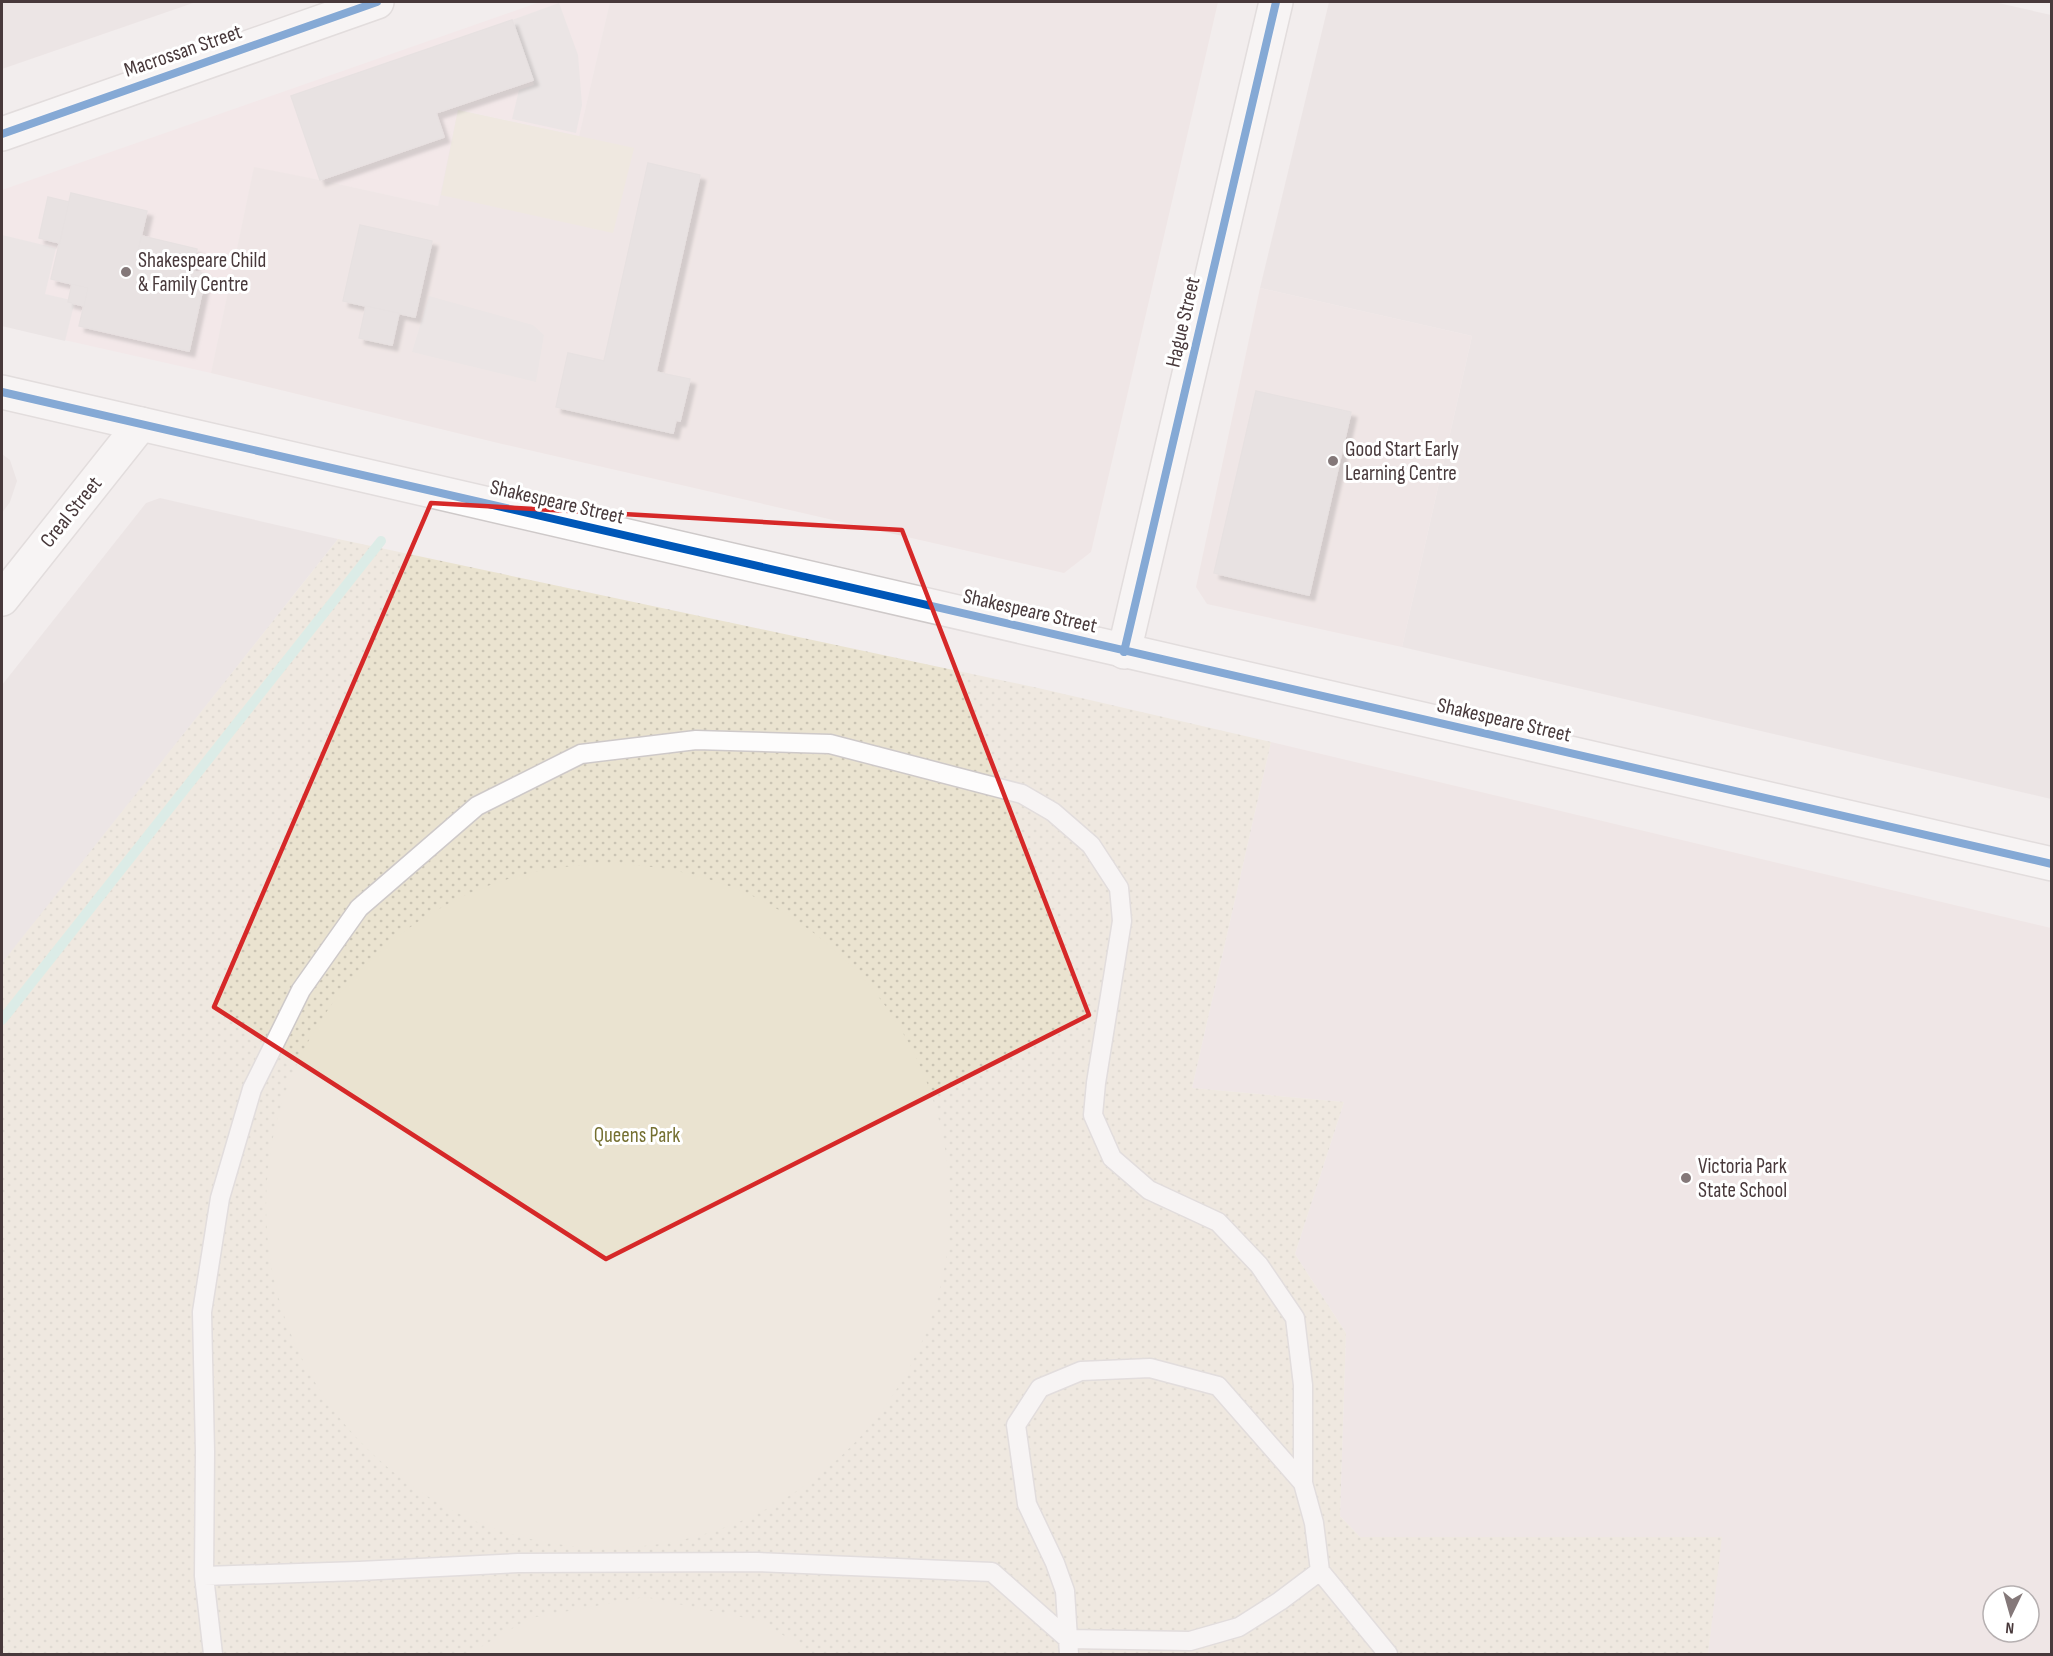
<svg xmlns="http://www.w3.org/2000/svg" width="2053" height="1656" viewBox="0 0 2053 1656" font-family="'Sofia Sans Condensed',sans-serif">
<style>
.residential{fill:#e5dcdc}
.commercial{fill:#f3e2e4}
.education{fill:#ecdedd;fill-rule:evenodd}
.green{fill:url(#green-dots)}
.pitch{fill:#eae3d0}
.parking{fill:#e2dcdc}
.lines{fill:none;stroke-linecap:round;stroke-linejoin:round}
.stream{stroke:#c2ecdf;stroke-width:10}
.building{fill:#dcd6d6;stroke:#dad3d3;stroke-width:1.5;filter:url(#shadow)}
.service-casing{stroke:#cec9c9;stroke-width:21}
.minor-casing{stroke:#cec9c9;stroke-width:36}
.tertiary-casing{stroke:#cec9c9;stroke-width:36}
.service{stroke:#fdfcfc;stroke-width:18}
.minor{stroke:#fdfcfc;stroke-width:33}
.tertiary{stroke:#fdfcfc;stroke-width:33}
.cycleway-casing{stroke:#fff;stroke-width:11}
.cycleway{stroke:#0057b8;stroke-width:8}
.marked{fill:none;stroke:#d62828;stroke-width:4.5;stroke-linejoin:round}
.poi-dot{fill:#847879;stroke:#fff;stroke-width:2}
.labels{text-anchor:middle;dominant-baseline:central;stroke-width:6;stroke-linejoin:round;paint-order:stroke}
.street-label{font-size:21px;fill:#48393b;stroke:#fff}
.poi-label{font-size:21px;fill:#48393b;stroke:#fff;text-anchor:start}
.park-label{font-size:21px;fill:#757031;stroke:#fff}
</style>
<defs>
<pattern id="green-dots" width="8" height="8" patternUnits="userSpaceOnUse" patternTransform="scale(1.5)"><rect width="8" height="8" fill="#eae3d0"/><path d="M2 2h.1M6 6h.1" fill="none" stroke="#cac4b4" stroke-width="1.8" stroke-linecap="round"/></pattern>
<filter id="shadow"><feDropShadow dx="5.5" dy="5.5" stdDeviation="1.5" flood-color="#0004"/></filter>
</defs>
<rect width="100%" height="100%" fill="#f2eded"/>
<path class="residential" d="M 2,2 L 196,2 L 2,69 Z
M 1329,2 L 1994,2 L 2051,15 L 2051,799 L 1402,647 L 1472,336 L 1260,288 Z
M 2,454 L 10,460 L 17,481 L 10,502 L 2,513 Z
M 160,498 L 338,539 L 2,964 L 2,685 L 146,503 Z"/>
<path class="commercial" d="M 540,2 L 610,2 L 579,136 L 459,110 L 438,206 L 320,180 L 254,168 L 211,373 L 2,326 L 2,190 Z"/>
<path class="education" d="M 610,2 L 1218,2 L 1091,552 L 1064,573 L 498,443 L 211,373 L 254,167 L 320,180 L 438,206 L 458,110 L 579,136 Z
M 1260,288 L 1472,336 L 1402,647 L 1207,604 L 1196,587 Z
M 1271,742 L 2051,928 L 2051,1654 L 1708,1654 L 1721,1537 L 1360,1537 L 1340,1516 L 1346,1333 L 1295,1254 L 1344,1102 L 1192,1088 ZM 1993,1596 L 2029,1596 L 2029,1632 L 1993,1632 Z"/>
<path class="green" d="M 338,539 L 1038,688 L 1271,742 L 1192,1088 L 1344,1102 L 1295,1254 L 1346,1333 L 1340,1516 L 1360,1537 L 1722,1537 L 1708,1654 L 2,1654 L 2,963 Z"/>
<path class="pitch" d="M 458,110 L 634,148 L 613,233 L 441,195 Z
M266 1206a342 342 0 1 1 684 0a342 342 0 1 1-684 0Z
M 645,1597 L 760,1621 L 814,1654 L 469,1654 L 530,1618 Z"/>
<path class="parking" d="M 559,3 L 578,55 L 582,105 L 576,133 L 512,119 L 519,90 L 534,85 L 512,20 Z
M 2,235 L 56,248 L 45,294 L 75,301 L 65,341 L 2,326 Z
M 429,296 L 533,325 L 544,335 L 536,382 L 412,352 Z"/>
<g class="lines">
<path class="stream" d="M 2,1020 L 381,541"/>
</g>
<path class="building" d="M 512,20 L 533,80 L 436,113 L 444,137 L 320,180 L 291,96 Z
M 648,163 L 700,175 L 656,372 L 690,379 L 680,421 L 676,420 L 673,433 L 556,407 L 568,353 L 604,361 Z
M 71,193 L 147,211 L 136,258 L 206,274 L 189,351 L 79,326 L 88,288 L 51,279 Z
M 48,197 L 69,202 L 60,243 L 39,238 Z
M 360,225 L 432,241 L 415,317 L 343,301 Z
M 142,236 L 197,249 L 192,271 L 136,258 Z
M 72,284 L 88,288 L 84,306 L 68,302 Z
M 366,306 L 399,313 L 392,345 L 359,338 Z
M 1256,391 L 1351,412 L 1309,595 L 1214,573 Z"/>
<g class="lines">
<defs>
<path id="service" d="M 1320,1571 L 1388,1654
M 204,1576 L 359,1571 L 518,1563 L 757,1562 L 992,1572 L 1068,1639 L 1190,1641 L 1239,1627 L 1280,1601 L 1320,1571 L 1314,1523 L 1303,1483 L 1218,1386 L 1150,1368 L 1081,1371 L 1040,1388 L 1016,1425 L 1027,1504 L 1055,1563 L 1065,1591 L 1069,1654
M 213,1654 L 204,1576 L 205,1452 L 202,1312 L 220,1198 L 252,1089 L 301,990 L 359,908 L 477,806 L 581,754 L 696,740 L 830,744 L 1022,794 L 1053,812 L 1091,845 L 1119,888 L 1122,921 L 1096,1083 L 1093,1115 L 1112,1158 L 1149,1190 L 1218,1222 L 1259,1265 L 1295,1318 L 1303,1385 L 1303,1483"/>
<path id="minor" d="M 2,134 L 377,2
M 2,599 L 141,424
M 1124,652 L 1276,2"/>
<path id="tertiary" d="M 2,392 L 2052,864"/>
</defs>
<use href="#service" class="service-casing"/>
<use href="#minor" class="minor-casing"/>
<use href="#tertiary" class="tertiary-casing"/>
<use href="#service" class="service"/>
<use href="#minor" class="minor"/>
<use href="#tertiary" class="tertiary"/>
<defs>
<path id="cycleway" d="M 2,134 L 377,2
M 2,392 L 2052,864
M 1124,652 L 1276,2"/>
</defs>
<use href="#cycleway" class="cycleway-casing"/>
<use href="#cycleway" class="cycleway"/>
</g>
<path d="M0 0H2053V1656H0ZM 431,503 L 902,530 L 1089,1015 L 606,1259 L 214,1007 Z" fill="#f2eded" fill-opacity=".55" fill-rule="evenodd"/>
<path class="marked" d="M 431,503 L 902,530 L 1089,1015 L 606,1259 L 214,1007 Z"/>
<g class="poi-dot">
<circle cx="126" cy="272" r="6"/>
<circle cx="1333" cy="461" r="6"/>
<circle cx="1686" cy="1178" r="6"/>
</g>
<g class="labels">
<g class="street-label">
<text transform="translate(183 51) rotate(-19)">Macrossan Street</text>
<text transform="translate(1183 322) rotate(-77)">Hague Street</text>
<text transform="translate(557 502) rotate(13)">Shakespeare Street</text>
<text transform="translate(71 512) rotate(-51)">Creal Street</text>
<text transform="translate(1030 611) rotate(13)">Shakespeare Street</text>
<text transform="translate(1504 720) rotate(13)">Shakespeare Street</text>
</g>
<g class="poi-label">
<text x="138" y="260">Shakespeare Child<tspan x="138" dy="24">&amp; Family Centre</tspan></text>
<text x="1345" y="449">Good Start Early<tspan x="1345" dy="24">Learning Centre</tspan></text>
<text x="1698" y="1166">Victoria Park<tspan x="1698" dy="24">State School</tspan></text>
</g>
<g class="park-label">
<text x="637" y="1135">Queens Park</text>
</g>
</g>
<rect width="2053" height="1656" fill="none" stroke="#48393b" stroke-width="6"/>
<g transform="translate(2011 1614) rotate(185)"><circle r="28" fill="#ffffff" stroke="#b6b0b1" stroke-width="1.5"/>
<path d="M0-4.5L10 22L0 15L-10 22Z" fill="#847879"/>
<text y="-9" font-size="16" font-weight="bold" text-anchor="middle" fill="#48393b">N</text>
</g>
</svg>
